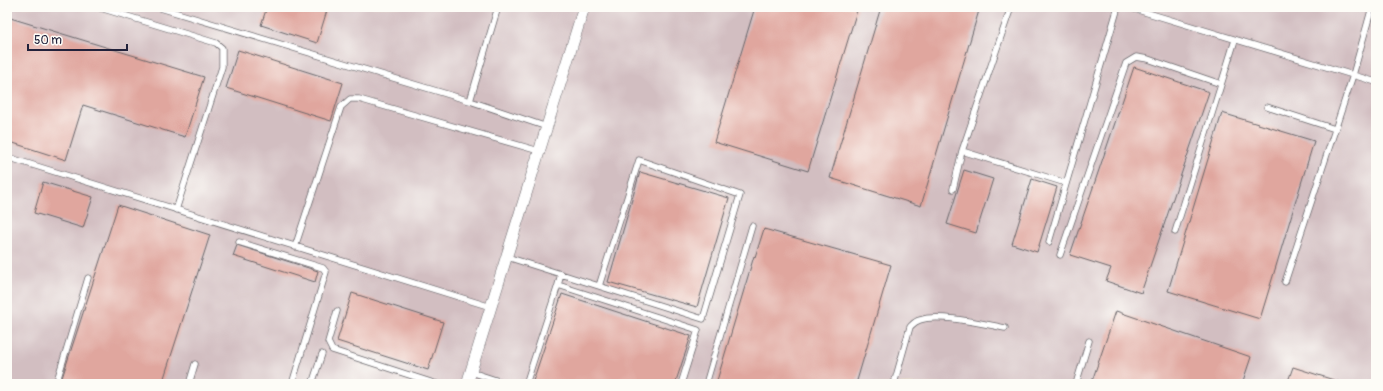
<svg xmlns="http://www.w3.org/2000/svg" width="1383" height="391" viewBox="0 0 1383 391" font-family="Pangolin,sans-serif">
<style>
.industrial{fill:#d2bec1}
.building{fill:#e0a69e}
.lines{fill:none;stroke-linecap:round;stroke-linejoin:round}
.lane-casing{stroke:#686569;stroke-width:7}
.street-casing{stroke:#686569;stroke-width:12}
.lane{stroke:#fff;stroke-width:5.5}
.street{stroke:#fff;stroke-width:11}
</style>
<rect width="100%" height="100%" fill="#fdfcf7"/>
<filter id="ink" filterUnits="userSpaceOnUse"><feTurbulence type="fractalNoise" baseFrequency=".025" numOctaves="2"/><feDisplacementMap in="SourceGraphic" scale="8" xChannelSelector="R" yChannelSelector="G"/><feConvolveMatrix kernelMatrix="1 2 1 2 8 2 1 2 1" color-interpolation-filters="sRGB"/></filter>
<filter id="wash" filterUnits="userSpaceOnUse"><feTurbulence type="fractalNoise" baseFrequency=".012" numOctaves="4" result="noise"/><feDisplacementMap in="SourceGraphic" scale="16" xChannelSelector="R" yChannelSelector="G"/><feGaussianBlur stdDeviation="0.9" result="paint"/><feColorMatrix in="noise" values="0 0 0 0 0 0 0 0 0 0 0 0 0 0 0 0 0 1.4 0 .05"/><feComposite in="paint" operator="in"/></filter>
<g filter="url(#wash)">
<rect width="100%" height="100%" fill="#e9e1be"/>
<path class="industrial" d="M 7,7 L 1376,7 L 1376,384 L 7,384 Z"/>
<g id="blocks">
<path class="building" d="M 267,7 L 328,7 L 317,43 L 261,25 Z
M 755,7 L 858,7 L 808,171 L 714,142 Z
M 881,7 L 980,7 L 921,206 L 830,178 Z
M 7,17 L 204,77 L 185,137 L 83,105 L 66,160 L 7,141 Z
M 238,50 L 343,83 L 331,121 L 226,88 Z
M 1134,67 L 1209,92 L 1141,293 L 1106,281 L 1111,268 L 1070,255 Z
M 1222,113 L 1314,141 L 1260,319 L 1168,291 Z
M 964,170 L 993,179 L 976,233 L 947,224 Z
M 640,172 L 729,198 L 697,307 L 608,282 Z
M 1032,179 L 1057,187 L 1037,252 L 1012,244 Z
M 43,182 L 93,197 L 83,228 L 34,213 Z
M 118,205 L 210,235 L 162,384 L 60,384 Z
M 764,229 L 891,265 L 856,384 L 716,384 L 754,256 L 755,257 Z
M 237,245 L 318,271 L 315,282 L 233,256 Z
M 352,293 L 443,322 L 428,370 L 337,341 Z
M 562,294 L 691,336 L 675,384 L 532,384 Z
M 1116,311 L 1251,357 L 1242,384 L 1091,384 Z
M 1293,367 L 1340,382 L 1339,384 L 1287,384 Z"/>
</g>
</g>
<g filter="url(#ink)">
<use href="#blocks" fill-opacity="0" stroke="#686569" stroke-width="1"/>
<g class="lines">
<defs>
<path id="lane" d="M 97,7 L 216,43 L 222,48 L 222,67 L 176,210
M 157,7 L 470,101 L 547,127
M 1128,7 L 1376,82
M 470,101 L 498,7
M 1267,107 L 1335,129
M 962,151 L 1066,183
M 7,157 L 491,307
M 953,189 L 962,151 L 1011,7
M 1175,232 L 1235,40
M 239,242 L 323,268 L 326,272 L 292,384
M 1049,242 L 1118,7
M 295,247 L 341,107 L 350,99 L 359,99 L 539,151
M 1060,255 L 1126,63 L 1136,57 L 1148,59 L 1221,84
M 507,257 L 703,319 L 740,195 L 639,160 L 599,286
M 561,274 L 558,285 L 698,330 L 681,384
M 1285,282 L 1353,75 L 1372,7
M 337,311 L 328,342 L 332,350 L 437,384
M 471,372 L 508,384
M 56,384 L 88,278
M 189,384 L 195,364
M 312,384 L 322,354
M 526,384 L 558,285
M 706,384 L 752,226
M 894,384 L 910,327 C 913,324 915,321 920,320 C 938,313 985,324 1005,328
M 1076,384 L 1089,341"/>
<path id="street" d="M 467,384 L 584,7"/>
</defs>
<use href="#lane" class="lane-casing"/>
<use href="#street" class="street-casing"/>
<use href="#lane" class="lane"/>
<use href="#street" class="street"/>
</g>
</g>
<rect width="1383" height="391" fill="none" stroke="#fdfcf7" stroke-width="24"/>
<path d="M28 44v6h99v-6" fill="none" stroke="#22223b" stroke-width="2"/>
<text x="34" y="44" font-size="12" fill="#22223b" stroke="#fdfcf7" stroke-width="3" paint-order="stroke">50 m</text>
</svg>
